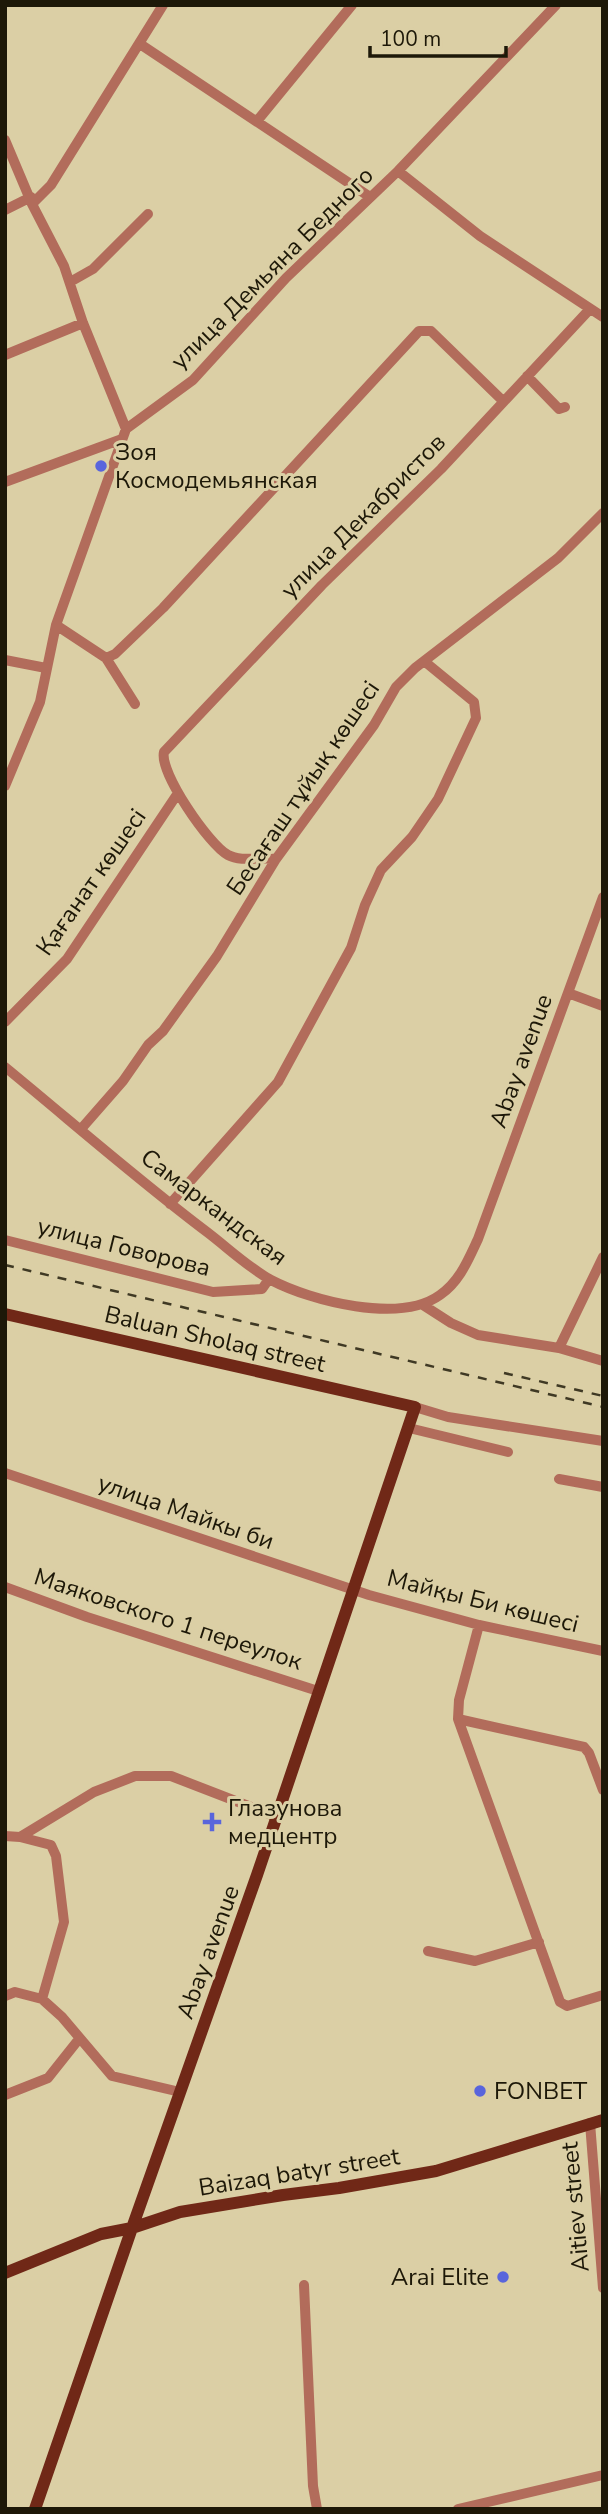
<svg xmlns="http://www.w3.org/2000/svg" width="608" height="2514" viewBox="0 0 608 2514" font-family="'Nunito Sans',sans-serif">
<style>
.lines{fill:none;stroke-linecap:round;stroke-linejoin:round}
.minor{stroke:#b26c5b;stroke-width:10}
.major{stroke:#702817;stroke-width:12}
.rail{stroke:#3f3924;stroke-width:2.5;stroke-dasharray:9 9;stroke-linecap:butt}
.poi-dot{fill:#5965dc;stroke:#dbcfa5;stroke-width:2.5}
.labels{text-anchor:middle;dominant-baseline:central;stroke-width:6;stroke-linejoin:round;paint-order:stroke}
.street-label{font-size:24px;fill:#1d1808;stroke:#dbcfa5}
.poi-label{font-size:24px;fill:#1d1808;stroke:#dbcfa5;text-anchor:start}
</style>
<rect width="100%" height="100%" fill="#dbcfa5"/>
<g class="lines">
<path class="minor" d="M 140,44 L 370,197
M 257,121 L 352,5
M 5,140 L 32,204 L 64,266 L 83,323 L 126,429
M 398,171 L 480,236 L 603,317
M 32,204 L 51,185 L 163,5
M 5,210 L 31,197
M 70,282 L 93,269 L 148,214
M 5,355 L 83,323
M 527,376 L 559,409 L 565,407
M 5,482 L 122,439
M 56,625 L 106,658 L 135,704
M 106,658 L 115,654 L 163,608 L 419,331 L 431,331 L 503,401
M 5,660 L 46,668
M 5,786 L 40,702 L 56,625 L 126,429 L 193,380 L 286,278 L 398,171 L 556,5
M 276,859 C 261,857 241,862 228,855 C 209,845 159,772 164,752 L 322,585 L 441,469 L 590,309
M 568,993 L 603,1006
M 5,1022 L 67,959 L 178,793
M 5,1067 C 72,1122 138,1180 207,1232 C 228,1248 249,1268 271,1280 C 311,1301 400,1324 440,1295 C 460,1281 468,1260 478,1239 L 603,897
M 81,1129 L 123,1081 L 148,1045 L 163,1031 L 217,956 L 276,859 L 374,725 L 396,687 L 415,668 L 558,558 L 603,513
M 170,1204 L 278,1082 L 351,948 L 365,905 L 381,870 L 412,837 L 438,799 L 476,718 L 474,702 L 424,661
M 5,1240 L 213,1292 L 262,1289 L 269,1279
M 423,1305 L 451,1323 L 478,1335 L 559,1348 L 603,1361
M 559,1348 L 603,1257
M 415,1407 L 448,1417 L 603,1441
M 409,1428 L 508,1452
M 5,1473 L 369,1595 L 479,1625 L 603,1651
M 559,1479 L 603,1487
M 5,1587 L 87,1617 L 318,1691
M 479,1625 L 459,1700 L 458,1719 L 560,2002 L 567,2006 L 603,1995
M 458,1719 L 584,1747 L 589,1753 L 603,1790
M 5,1836 L 20,1837
M 428,1951 L 475,1961 L 539,1942
M 5,1996 L 15,1992 L 42,1999 L 62,2017 L 112,2076 L 180,2092
M 42,1999 L 64,1922 L 56,1856 L 51,1845 L 20,1837 L 94,1792 L 135,1776 L 171,1776 L 277,1817
M 5,2095 L 48,2078 L 79,2039
M 590,2123 L 603,2288
M 304,2285 L 313,2486 L 317,2509
M 458,2509 L 603,2475"/>
<path class="major" d="M 5,1314 L 415,1407 L 257,1875 L 132,2228 L 35,2509
M 5,2273 L 101,2234 L 132,2228 L 180,2212 L 283,2195 L 339,2188 L 436,2171 L 603,2120"/>
<path class="rail" d="M 5,1265 L 603,1407
M 504,1373 L 603,1396"/>
</g>
<g class="poi-dot">
<circle cx="101" cy="466" r="7"/>
<path d="M208.5 1811.5h7v7h7v7h-7v7h-7v-7h-7v-7h7z"/>
<circle cx="480" cy="2091" r="7"/>
<circle cx="503" cy="2277" r="7"/>
</g>
<g class="labels">
<g class="street-label">
<text transform="translate(272 268) rotate(-45)">улица Демьяна Бедного</text>
<text transform="translate(363 516) rotate(-45)">улица Декабристов</text>
<text transform="translate(303 788) rotate(-56)">Бесағаш тұйық көшесі</text>
<text transform="translate(91 882) rotate(-55)">Қағанат көшесі</text>
<text transform="translate(521 1061) rotate(-70)">Abay avenue</text>
<text transform="translate(214 1207) rotate(37)">Самаркандская</text>
<text transform="translate(124 1247) rotate(14)">улица Говорова</text>
<text transform="translate(215 1339) rotate(13)">Baluan Sholaq street</text>
<text transform="translate(186 1512) rotate(19)">улица Майкы би</text>
<text transform="translate(483 1601) rotate(14)">Майқы Би көшесі</text>
<text transform="translate(168 1619) rotate(18)">Маяковского 1 переулок</text>
<text transform="translate(208 1952) rotate(-70)">Abay avenue</text>
<text transform="translate(299 2172) rotate(-9)">Baizaq batyr street</text>
<text transform="translate(575 2207) rotate(-95)">Aitiev street</text>
</g>
<g class="poi-label">
<text x="115" y="452">Зоя<tspan x="115" dy="28">Космодемьянская</tspan></text>
<text x="228" y="1808">Глазунова<tspan x="228" dy="28">медцентр</tspan></text>
<text x="494" y="2091">FONBET</text>
<text x="489" y="2277" text-anchor="end">Arai Elite</text>
</g>
</g>
<rect width="608" height="2514" fill="none" stroke="#1d1808" stroke-width="14"/>
<path d="M370 46v10h136v-10" fill="none" stroke="#1d1808" stroke-width="3.5"/>
<text x="380" y="46" font-size="21" fill="#1d1808" stroke="#dbcfa5" stroke-width="5" paint-order="stroke">100 m</text>
</svg>
